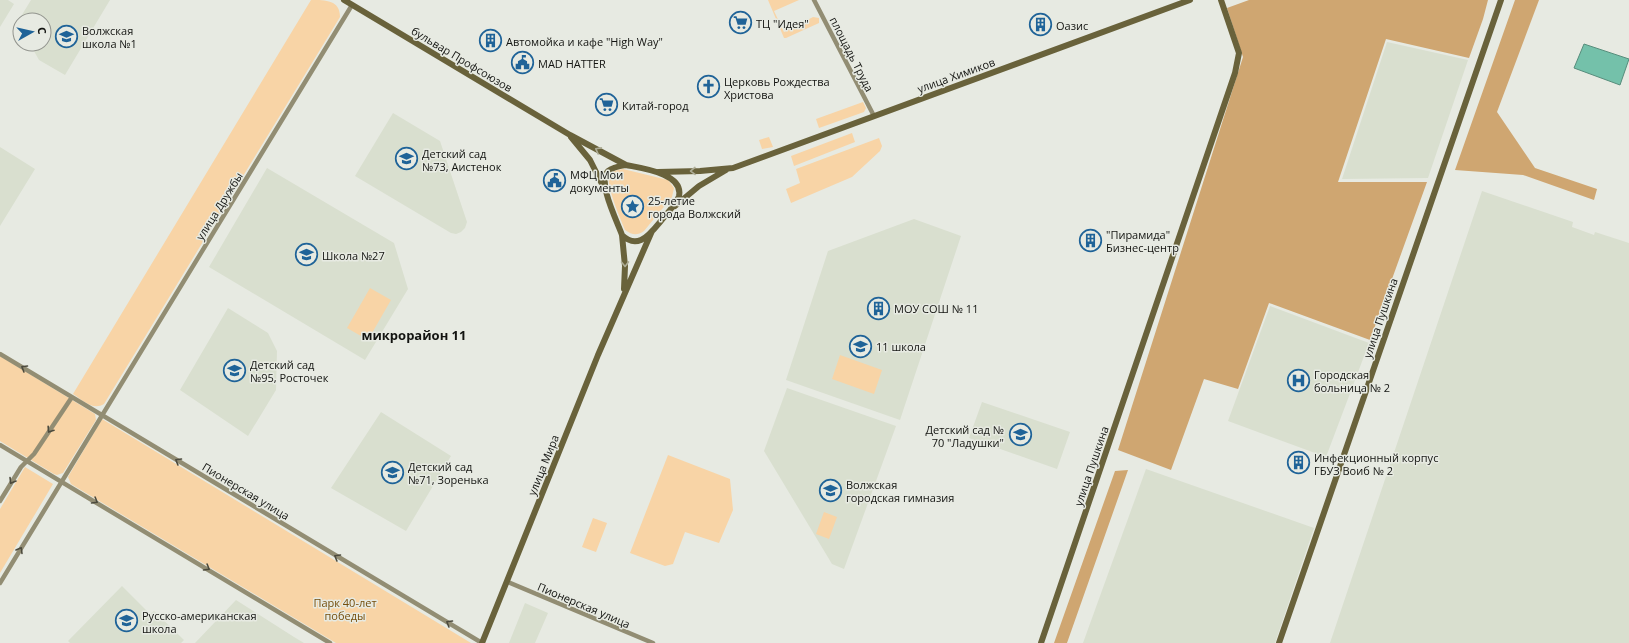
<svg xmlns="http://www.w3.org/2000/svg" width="1629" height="643" viewBox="0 0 1629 643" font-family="'Open Sans',sans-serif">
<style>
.built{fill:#d9dfcf}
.green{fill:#f8d4a6}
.forest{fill:#cfa671}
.water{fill:#74c1aa;stroke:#578d7c}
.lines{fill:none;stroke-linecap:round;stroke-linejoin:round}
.street{stroke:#928d73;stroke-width:4.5}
.secondary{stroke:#69623b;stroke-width:6}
.oneway{stroke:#aead97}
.oneway2{stroke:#4c4a3d}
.labels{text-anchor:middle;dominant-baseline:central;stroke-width:3;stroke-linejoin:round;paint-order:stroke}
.poi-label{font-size:11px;fill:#131411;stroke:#e7eae2;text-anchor:start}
.street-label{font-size:11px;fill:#131411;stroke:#e7eae2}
.park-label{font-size:11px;fill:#754e0c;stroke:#e7eae2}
.quarter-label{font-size:13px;font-weight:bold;fill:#131411;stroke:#e7eae2}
</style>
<rect width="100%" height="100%" fill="#e7eae2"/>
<path class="built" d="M 0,0 L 8,0 L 14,4 L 0,27 Z
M 31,0 L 110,0 L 65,75 L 39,60 L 30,44 L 44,44 L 44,20 L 20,20 L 20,27 L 17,23 Z
M 1387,42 L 1468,60 L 1428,178 L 1342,179 Z
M 393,113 L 440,141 L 467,222 L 465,228 L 461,232 L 456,234 L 451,233 L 355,176 Z
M 0,147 L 35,169 L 0,226 Z
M 267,168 L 394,243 L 408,289 L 365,360 L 209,267 Z
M 1482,191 L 1573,222 L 1572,227 L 1594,235 L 1595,232 L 1629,243 L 1629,643 L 1330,643 Z
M 914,219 L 961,236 L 900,420 L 786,380 L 828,251 Z
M 1270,306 L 1369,343 L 1326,457 L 1228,421 Z
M 228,308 L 268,333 L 277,351 L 276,390 L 248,436 L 180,390 Z
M 787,388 L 896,426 L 844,569 L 832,564 L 764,451 Z
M 982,402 L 1070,432 L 1057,469 L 969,438 Z
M 381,412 L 451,456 L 406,531 L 331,488 Z
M 1146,469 L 1314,528 L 1275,643 L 1083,643 Z
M 122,586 L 150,614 L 154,611 L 184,640 L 181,643 L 70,643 L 68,641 Z
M 236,600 L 294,637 L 304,643 L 195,643 Z
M 525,603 L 548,613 L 535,643 L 509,643 Z"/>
<path class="green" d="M 311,0 C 326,0 340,0 340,17 L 104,404 C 93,411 82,400 73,394 Z
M 768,0 L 799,0 L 774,11 L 784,32 L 813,17 L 819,18 L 819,23 L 786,38 L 784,38 Z
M 863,102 L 866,108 L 864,112 L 819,128 L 816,119 Z
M 852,133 L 855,142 L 794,166 L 791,156 Z
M 769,137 L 773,147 L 762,149 L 759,140 Z
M 879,138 L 882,146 L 880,151 L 852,177 L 791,203 L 786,189 L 800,183 L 796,169 Z
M 623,169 L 668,180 L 674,188 L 672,197 L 644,231 C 637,236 632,235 625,230 C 621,220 606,186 609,176 C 612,171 617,170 623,169 Z
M 370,288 L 391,300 L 368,340 L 347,328 Z
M 840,355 L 882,370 L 874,394 L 832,379 Z
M 0,356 L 95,414 L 96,420 L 63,473 L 57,475 L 54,474 L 0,441 Z
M 102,419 L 471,643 L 336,643 L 71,484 L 68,477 Z
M 668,455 L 730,479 L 733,510 L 719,543 L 685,532 L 673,564 L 665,566 L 630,553 Z
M 25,467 L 53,484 L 0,573 L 0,509 Z
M 824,512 L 837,517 L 829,539 L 816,534 Z
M 593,518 L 607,523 L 596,552 L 582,547 Z"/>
<path class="forest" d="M 1249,0 L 1488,0 L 1483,19 L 1469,58 L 1386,39 L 1338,182 L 1427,182 L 1370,340 L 1269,303 L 1238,389 L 1204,379 L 1171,470 L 1118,450 L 1243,57 L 1227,8 Z
M 1515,0 L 1539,0 L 1497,112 L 1535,168 L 1597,189 L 1594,200 L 1523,175 L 1455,170 Z
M 1128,470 L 1067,643 L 1054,643 L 1115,471 Z"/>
<path class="water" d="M 1584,44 L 1629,59 L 1620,85 L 1574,68 Z"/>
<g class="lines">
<path class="street" d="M 814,0 L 874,116
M 0,354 L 482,643
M 0,445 L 330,643
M 0,501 L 21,467 L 34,454 L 72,397
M 508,582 L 653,643
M 0,583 L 352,5"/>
<path class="secondary" d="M 344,0 L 570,135 L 626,165
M 571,137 L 590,160 L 603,186
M 626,165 C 640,168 684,173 679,196 C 677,203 669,211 665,216 C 658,224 650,236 641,240 C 634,243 627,240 622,235 C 617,221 597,182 608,171 C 613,167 620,166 626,165 Z
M 658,172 L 700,171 L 733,168 L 1190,0
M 675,206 L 699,186 L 726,170
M 622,235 L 625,266 L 624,289
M 482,643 L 598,355 L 652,231
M 1041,643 L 1235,73 L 1239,53 L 1221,0
M 1279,643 L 1501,0"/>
</g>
<defs><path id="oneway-chevron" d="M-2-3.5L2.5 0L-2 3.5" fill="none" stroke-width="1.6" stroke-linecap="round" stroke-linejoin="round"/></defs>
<g class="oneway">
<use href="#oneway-chevron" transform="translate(598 150) rotate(-152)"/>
<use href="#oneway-chevron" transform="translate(693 171) rotate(179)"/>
<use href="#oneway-chevron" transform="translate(625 264) rotate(89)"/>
</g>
<g class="oneway2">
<use href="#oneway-chevron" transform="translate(24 368) rotate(-149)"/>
<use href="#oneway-chevron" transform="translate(50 430) rotate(123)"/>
<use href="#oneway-chevron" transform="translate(178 461) rotate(-149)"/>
<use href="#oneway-chevron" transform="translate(12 481) rotate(121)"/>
<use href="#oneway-chevron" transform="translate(95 501) rotate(31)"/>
<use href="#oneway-chevron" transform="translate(20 550) rotate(-59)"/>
<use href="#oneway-chevron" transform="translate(337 557) rotate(-149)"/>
<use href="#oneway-chevron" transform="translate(207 568) rotate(31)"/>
<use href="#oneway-chevron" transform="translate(449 623) rotate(-149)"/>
</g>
<defs>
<symbol id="supermarket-ring" viewBox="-11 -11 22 22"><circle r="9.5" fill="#e7eae2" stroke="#1f6398" stroke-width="1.5"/><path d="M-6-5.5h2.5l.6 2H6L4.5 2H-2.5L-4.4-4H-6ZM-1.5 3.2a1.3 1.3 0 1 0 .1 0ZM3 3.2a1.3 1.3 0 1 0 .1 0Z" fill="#1f6398"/></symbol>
<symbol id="building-ring" viewBox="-11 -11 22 22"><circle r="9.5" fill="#e7eae2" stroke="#1f6398" stroke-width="1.5"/><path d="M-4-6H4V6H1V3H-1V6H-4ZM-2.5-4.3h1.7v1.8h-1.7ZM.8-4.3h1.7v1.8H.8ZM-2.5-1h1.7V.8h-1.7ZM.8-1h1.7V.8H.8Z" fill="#1f6398"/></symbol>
<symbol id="school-ring" viewBox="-11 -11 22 22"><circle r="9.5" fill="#e7eae2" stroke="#1f6398" stroke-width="1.5"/><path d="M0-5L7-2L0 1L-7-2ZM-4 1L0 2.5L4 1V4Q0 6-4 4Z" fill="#1f6398"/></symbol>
<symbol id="civic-ring" viewBox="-11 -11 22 22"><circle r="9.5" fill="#e7eae2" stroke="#1f6398" stroke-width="1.5"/><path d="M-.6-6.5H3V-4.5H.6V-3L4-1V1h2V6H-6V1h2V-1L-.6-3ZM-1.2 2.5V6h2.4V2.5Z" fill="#1f6398"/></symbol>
<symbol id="church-ring" viewBox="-11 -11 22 22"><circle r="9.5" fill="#e7eae2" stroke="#1f6398" stroke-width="1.5"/><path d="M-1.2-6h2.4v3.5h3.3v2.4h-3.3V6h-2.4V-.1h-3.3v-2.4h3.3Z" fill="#1f6398"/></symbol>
<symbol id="sight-ring" viewBox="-11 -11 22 22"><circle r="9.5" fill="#e7eae2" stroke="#1f6398" stroke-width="1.5"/><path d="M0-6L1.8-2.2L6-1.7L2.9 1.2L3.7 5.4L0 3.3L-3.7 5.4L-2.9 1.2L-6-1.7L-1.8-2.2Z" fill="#1f6398"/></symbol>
<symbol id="hospital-ring" viewBox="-11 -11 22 22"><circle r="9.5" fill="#e7eae2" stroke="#1f6398" stroke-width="1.5"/><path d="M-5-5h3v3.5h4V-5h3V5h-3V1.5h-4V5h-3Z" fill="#1f6398"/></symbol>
</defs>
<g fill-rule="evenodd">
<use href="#supermarket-ring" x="728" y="10" width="25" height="25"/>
<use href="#building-ring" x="1028" y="12" width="25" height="25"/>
<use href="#school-ring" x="54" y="24" width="25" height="25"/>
<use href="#building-ring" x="478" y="28" width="25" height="25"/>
<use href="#civic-ring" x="510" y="50" width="25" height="25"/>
<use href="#church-ring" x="696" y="74" width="25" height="25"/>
<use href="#supermarket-ring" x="594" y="92" width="25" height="25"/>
<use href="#school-ring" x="394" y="146" width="25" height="25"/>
<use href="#civic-ring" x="542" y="168" width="25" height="25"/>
<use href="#sight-ring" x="620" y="194" width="25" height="25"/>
<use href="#building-ring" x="1078" y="228" width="25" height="25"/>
<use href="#school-ring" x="294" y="242" width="25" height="25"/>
<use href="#building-ring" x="866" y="296" width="25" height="25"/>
<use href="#school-ring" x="848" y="334" width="25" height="25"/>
<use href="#school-ring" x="222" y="358" width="25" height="25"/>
<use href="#hospital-ring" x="1286" y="368" width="25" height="25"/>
<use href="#school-ring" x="1008" y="422" width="25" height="25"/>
<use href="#building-ring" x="1286" y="450" width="25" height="25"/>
<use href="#school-ring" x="380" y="460" width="25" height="25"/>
<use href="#school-ring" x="818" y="478" width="25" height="25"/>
<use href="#school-ring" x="114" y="608" width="25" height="25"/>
</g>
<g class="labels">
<g class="poi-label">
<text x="756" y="23">ТЦ "Идея"</text>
<text x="1056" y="25">Оазис</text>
<text x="82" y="30">Волжская<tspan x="82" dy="13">школа №1</tspan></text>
<text x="506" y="41">Автомойка и кафе "High Way"</text>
<text x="538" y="63">MAD HATTER</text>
<text x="724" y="81">Церковь Рождества<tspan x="724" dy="13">Христова</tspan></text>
<text x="622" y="105">Китай-город</text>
<text x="422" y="153">Детский сад<tspan x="422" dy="13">№73, Аистенок</tspan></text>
<text x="570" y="174">МФЦ Мои<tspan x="570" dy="13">документы</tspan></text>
<text x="648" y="200">25-летие<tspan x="648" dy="13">города Волжский</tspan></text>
<text x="1106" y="234">"Пирамида"<tspan x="1106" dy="13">Бизнес-центр</tspan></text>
<text x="322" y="255">Школа №27</text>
<text x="894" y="308">МОУ СОШ № 11</text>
<text x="876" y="346">11 школа</text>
<text x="250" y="364">Детский сад<tspan x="250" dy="13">№95, Росточек</tspan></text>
<text x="1314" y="374">Городская<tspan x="1314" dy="13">больница № 2</tspan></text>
<text x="1004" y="429" text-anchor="end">Детский сад №<tspan x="1004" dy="13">70 "Ладушки"</tspan></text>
<text x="1314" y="457">Инфекционный корпус<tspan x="1314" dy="13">ГБУЗ Воиб № 2</tspan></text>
<text x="408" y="466">Детский сад<tspan x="408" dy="13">№71, Зоренька</tspan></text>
<text x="846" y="484">Волжская<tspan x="846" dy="13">городская гимназия</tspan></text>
<text x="142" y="615">Русско-американская<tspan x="142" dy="13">школа</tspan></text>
</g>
<g class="street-label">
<text transform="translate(852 54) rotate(63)">площадь Труда</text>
<text transform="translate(462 59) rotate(31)">бульвар Профсоюзов</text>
<text transform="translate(956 75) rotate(-20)">улица Химиков</text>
<text transform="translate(219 206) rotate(-58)">улица Дружбы</text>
<text transform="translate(1380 318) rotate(-71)">улица Пушкина</text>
<text transform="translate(543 465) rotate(-68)">улица Мира</text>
<text transform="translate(1091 466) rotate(-71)">улица Пушкина</text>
<text transform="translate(246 491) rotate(31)">Пионерская улица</text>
<text transform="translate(584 605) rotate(23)">Пионерская улица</text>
</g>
<g class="park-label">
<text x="345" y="602">Парк 40-лет<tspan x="345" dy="13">победы</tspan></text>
</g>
<g class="quarter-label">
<text x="414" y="335">микрорайон 11</text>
</g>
</g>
<g transform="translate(32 32) rotate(82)"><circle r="19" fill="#e7eae2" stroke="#92948e"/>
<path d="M0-3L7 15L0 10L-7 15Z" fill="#1f6398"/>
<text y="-6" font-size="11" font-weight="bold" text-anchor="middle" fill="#131411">С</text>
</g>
</svg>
